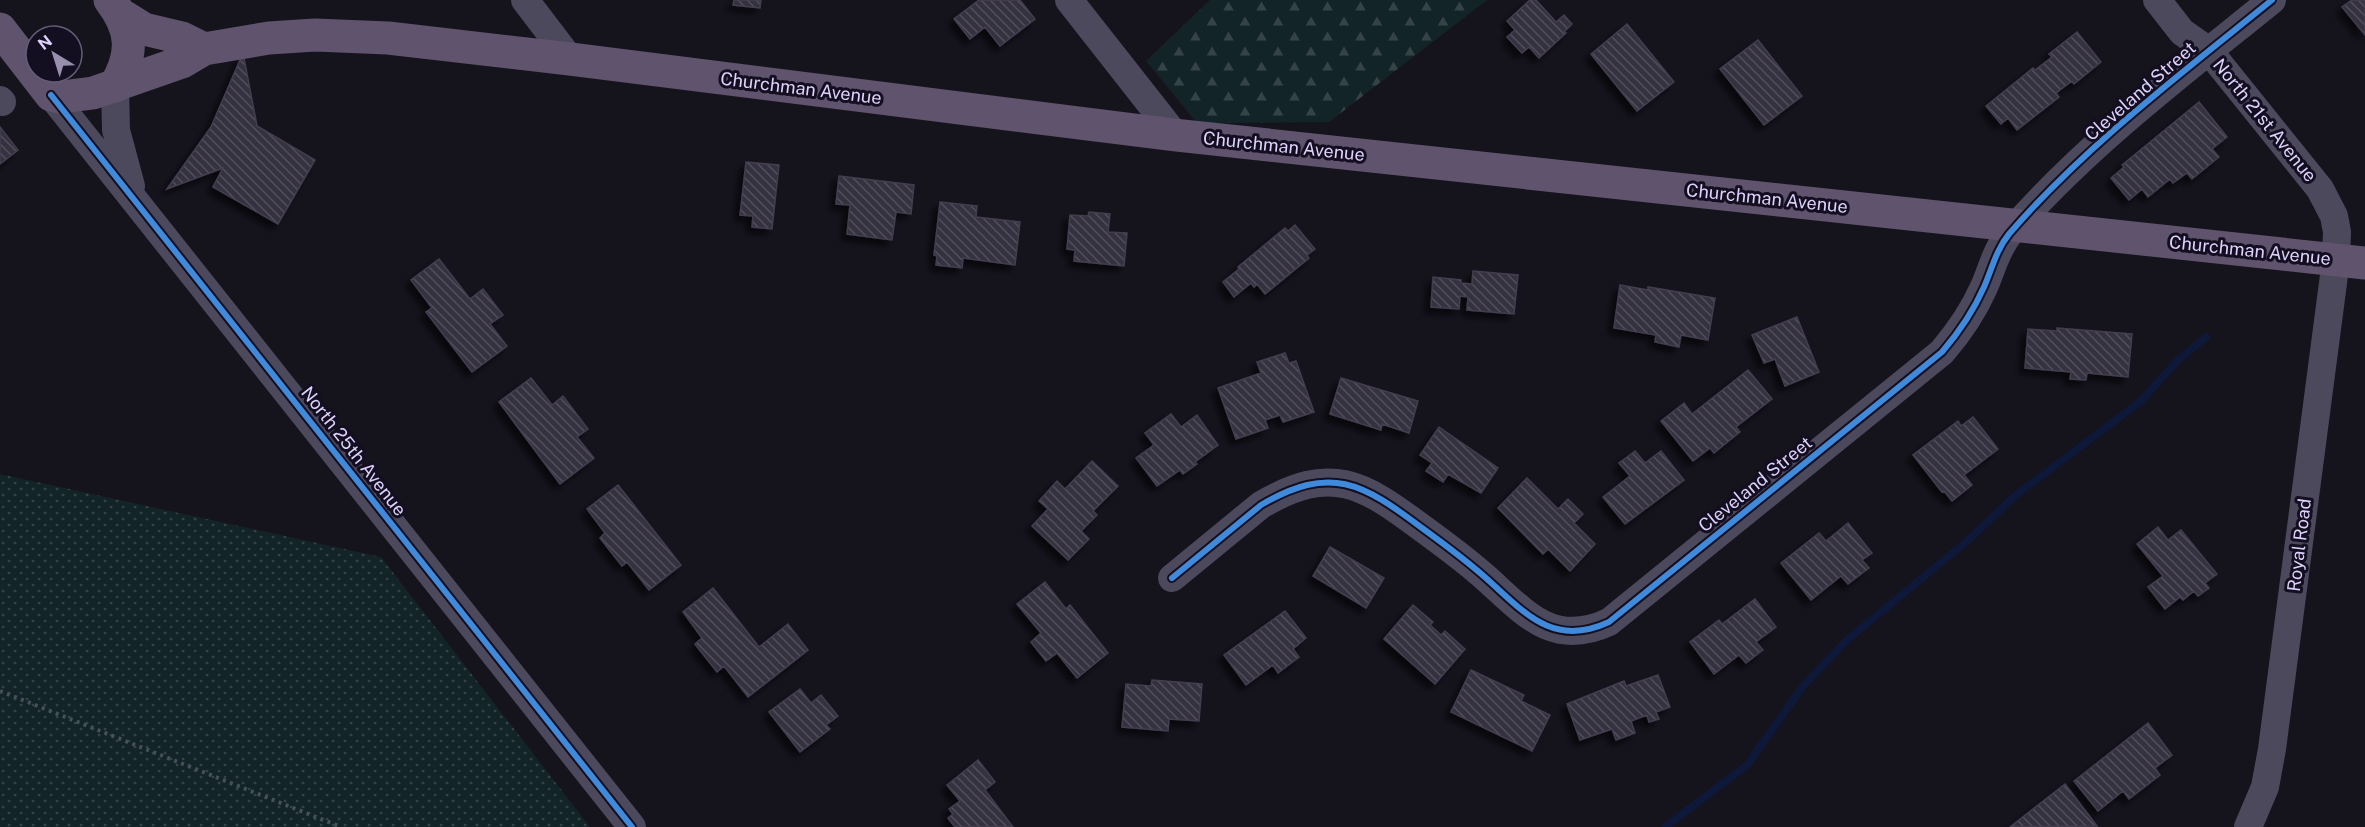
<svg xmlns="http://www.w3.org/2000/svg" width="2365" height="827" viewBox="0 0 2365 827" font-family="'Public Sans',sans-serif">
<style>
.grass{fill:url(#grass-dots)}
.forest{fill:url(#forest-firs)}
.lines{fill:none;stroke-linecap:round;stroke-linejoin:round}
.stream{stroke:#0e1838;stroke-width:8}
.building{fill:url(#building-back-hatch);stroke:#433e4f;stroke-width:1.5;filter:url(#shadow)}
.path{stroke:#474f5d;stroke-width:4;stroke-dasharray:3 4.5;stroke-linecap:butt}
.minor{stroke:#4c495d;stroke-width:28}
.major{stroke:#60536d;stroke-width:33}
.cycleway-casing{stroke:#140f20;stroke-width:10}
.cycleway{stroke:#408adc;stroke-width:6}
.labels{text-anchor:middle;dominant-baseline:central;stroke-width:6;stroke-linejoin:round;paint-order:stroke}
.street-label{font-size:18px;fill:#ddd2fb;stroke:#140f20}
</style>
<defs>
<pattern id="grass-dots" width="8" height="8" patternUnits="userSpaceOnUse" patternTransform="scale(1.5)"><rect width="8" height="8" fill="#132428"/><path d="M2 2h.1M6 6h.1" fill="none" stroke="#354348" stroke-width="1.8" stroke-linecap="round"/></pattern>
<pattern id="forest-firs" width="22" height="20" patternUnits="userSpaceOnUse" patternTransform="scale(1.5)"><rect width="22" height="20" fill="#132428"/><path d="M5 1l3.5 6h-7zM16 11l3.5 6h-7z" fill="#354348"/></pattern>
<pattern id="building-back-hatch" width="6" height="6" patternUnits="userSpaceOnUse" patternTransform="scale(1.5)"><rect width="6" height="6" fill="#35313f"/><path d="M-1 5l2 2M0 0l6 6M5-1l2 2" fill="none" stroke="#524e5c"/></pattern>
<filter id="shadow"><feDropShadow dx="-5.5" dy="5.5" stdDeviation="3" flood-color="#0009"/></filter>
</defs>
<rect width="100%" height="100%" fill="#15131c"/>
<path class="grass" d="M 0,474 L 381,557 L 590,827 L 0,827 Z"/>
<path class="forest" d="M 1210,0 L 1487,0 L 1329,122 L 1197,123 L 1146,61 Z"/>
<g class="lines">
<path class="stream" d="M 1665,827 L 1747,765 L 1803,686 L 1848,639 L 1966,542 L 2016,495 L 2141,401 L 2178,360 L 2206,337"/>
</g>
<path class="building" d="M 734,0 L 761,0 L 760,8 L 733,5 Z
M 979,0 L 1020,0 L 1035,19 L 1000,46 L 985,27 L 970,39 L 954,19 Z
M 1530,0 L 1536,0 L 1556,22 L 1564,15 L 1572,24 L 1564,32 L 1566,33 L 1539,58 L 1529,47 L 1522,53 L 1507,37 L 1515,30 L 1507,21 Z
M 2352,0 L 2365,0 L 2365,35 L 2342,7 Z
M 1627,24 L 1674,82 L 1637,111 L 1591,54 Z
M 2077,32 L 2101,62 L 2074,84 L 2072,81 L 2056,93 L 2059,97 L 2017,130 L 2008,118 L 2001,124 L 1986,106 L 2033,68 L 2035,70 L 2052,57 L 2049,54 Z
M 1758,40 L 1802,96 L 1764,125 L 1720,69 Z
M 243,53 L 257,126 L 315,160 L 278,224 L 213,187 L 223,168 L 167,189 L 211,127 Z
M 2199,102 L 2227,137 L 2212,149 L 2219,157 L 2192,179 L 2187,173 L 2173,183 L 2170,179 L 2148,197 L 2142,189 L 2129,200 L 2111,178 L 2124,167 L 2122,165 Z
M 0,127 L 18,150 L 0,164 Z
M 746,162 L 779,165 L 772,229 L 752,227 L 753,216 L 740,215 Z
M 839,176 L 914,185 L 911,214 L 896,212 L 892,240 L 847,234 L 850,205 L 836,204 Z
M 940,202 L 977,206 L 976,217 L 1020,222 L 1015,265 L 963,258 L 962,268 L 936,265 L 937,256 L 934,255 Z
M 1089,212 L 1110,214 L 1108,232 L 1127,233 L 1124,266 L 1074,261 L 1075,250 L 1067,249 L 1070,215 L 1088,216 Z
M 1295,225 L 1315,249 L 1307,255 L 1309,258 L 1265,294 L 1257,284 L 1254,287 L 1251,283 L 1234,297 L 1223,282 L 1239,269 L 1238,267 L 1285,228 L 1288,231 Z
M 439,259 L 470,299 L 483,289 L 503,315 L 490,324 L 507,346 L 472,372 L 426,312 L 432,308 L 411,280 Z
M 1473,271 L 1518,275 L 1514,314 L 1467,310 L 1468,297 L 1460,296 L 1459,309 L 1431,307 L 1433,277 L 1461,280 L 1461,283 L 1472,284 Z
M 1620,285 L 1648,290 L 1648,287 L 1715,298 L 1708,340 L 1681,335 L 1679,347 L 1655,342 L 1656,335 L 1614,328 Z
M 1797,317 L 1819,372 L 1785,386 L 1775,359 L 1764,363 L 1752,335 Z
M 2057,328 L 2132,334 L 2128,377 L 2087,373 L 2086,380 L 2070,379 L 2071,372 L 2025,368 L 2028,329 L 2057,331 Z
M 1285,353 L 1289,363 L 1296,361 L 1314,412 L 1283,422 L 1280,415 L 1265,420 L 1268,428 L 1236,439 L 1218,388 L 1261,373 L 1257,362 Z
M 1748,370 L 1772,399 L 1736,427 L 1740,432 L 1714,453 L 1710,448 L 1693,461 L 1661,421 L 1684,403 L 1692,414 Z
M 531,378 L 552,405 L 563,396 L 588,429 L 577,437 L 594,458 L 560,484 L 499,402 Z
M 1341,378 L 1418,401 L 1409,433 L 1382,424 L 1381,430 L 1330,414 Z
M 1171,414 L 1181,427 L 1197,415 L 1218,445 L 1195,462 L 1197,464 L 1183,474 L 1180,470 L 1157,486 L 1136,458 L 1154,445 L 1145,433 Z
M 1973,417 L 1998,449 L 1964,475 L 1972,485 L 1952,501 L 1944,491 L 1942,492 L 1913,455 L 1958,421 L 1961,426 Z
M 1439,427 L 1498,468 L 1481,493 L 1448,474 L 1443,482 L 1426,471 L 1432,463 L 1420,455 Z
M 1635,451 L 1645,463 L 1661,451 L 1684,480 L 1625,524 L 1603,497 L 1630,476 L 1619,463 Z
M 1092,461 L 1118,486 L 1093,511 L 1097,515 L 1081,531 L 1089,539 L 1068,560 L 1032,526 L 1048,509 L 1039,501 L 1057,481 L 1065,489 Z
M 1527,478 L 1558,509 L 1568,499 L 1583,514 L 1574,523 L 1595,544 L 1570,571 L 1548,549 L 1543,554 L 1498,508 Z
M 618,485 L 681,565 L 649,590 L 627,562 L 622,566 L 600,538 L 605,533 L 587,509 Z
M 1848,523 L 1872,553 L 1862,560 L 1869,568 L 1848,584 L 1841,576 L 1811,600 L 1781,563 L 1819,533 L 1826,541 Z
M 2158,527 L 2168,540 L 2181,530 L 2217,574 L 2205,583 L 2209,588 L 2198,596 L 2194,591 L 2183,600 L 2180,597 L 2165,609 L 2148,587 L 2163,576 L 2137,544 Z
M 1330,547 L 1384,578 L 1366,608 L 1313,576 Z
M 1045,582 L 1066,609 L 1070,605 L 1108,653 L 1077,678 L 1057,653 L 1046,661 L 1031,642 L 1041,633 L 1017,604 Z
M 713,588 L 759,647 L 788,624 L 808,650 L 748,697 L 724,666 L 717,672 L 695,644 L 702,638 L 683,612 Z
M 1755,599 L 1776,627 L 1756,642 L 1763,650 L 1746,663 L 1739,655 L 1714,674 L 1690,642 L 1719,620 L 1722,624 Z
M 1413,605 L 1433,622 L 1430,625 L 1441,635 L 1445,631 L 1465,649 L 1435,684 L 1384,639 Z
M 1285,611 L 1306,638 L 1293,649 L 1299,657 L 1278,673 L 1273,665 L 1246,685 L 1224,655 Z
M 1471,670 L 1524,695 L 1521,701 L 1550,715 L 1532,751 L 1451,712 Z
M 1658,675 L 1670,707 L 1656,712 L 1659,719 L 1649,722 L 1647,715 L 1631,721 L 1635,733 L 1616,740 L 1612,729 L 1580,740 L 1567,704 L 1624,681 L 1626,686 Z
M 1152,680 L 1202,684 L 1199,721 L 1169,719 L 1168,731 L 1122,727 L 1126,684 L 1151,686 Z
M 800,689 L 811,703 L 821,695 L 838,716 L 826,725 L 830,729 L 800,752 L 769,712 Z
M 2148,723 L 2172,755 L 2155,768 L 2160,775 L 2129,799 L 2123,791 L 2098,811 L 2074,781 Z
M 978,760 L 995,782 L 985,790 L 1013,827 L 955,827 L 948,818 L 953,814 L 949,809 L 960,801 L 947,785 Z
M 2065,784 L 2097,826 L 2010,827 Z"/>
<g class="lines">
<path class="path" d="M 0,691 L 341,827"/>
<path class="minor" d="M 525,0 L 570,59
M 1069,0 L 1175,135
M 2157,0 L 2182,32 L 2209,51 L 2320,189 L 2334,216 L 2337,232 L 2336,260 L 2272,749 L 2265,787 L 2248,827
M 115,86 L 116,130 L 131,186
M 51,95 L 632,827
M 0,100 L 2,102
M 1172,578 L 1261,505 C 1331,464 1362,483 1422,528 C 1444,544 1466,560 1487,579 C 1525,613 1553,648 1609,622 L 1942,352 C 1960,331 1973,312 1984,287 C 1992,269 1996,250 2009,234 C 2084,147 2183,72 2272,0"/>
<path class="major" d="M 110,0 C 133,30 134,54 115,86
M 120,14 L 144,29 L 182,38 L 204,49
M 0,29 L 51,95 L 61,97 L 93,93 L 182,62 L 204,49 L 269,38 L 315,35 L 388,38 L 570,59 L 1175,135 L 2365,263"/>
<defs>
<path id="cycleway" d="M 51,95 L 632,827
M 1172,578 L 1261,505 C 1331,464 1362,483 1422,528 C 1444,544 1466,560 1487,579 C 1525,613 1553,648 1609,622 L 1942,352 C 1960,331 1973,312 1984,287 C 1992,269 1996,250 2009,234 C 2084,147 2183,72 2272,0"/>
</defs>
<use href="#cycleway" class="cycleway-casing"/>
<use href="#cycleway" class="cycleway"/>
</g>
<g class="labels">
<g class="street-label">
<text transform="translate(801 88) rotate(7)">Churchman Avenue</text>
<text transform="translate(2140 91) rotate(-41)">Cleveland Street</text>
<text transform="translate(2265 120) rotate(51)">North 21st Avenue</text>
<text transform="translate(1284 146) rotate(6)">Churchman Avenue</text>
<text transform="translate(1767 198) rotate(6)">Churchman Avenue</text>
<text transform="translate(2250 250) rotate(6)">Churchman Avenue</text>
<text transform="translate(354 451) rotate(52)">North 25th Avenue</text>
<text transform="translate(1755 484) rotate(-39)">Cleveland Street</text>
<text transform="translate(2299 545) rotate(-83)">Royal Road</text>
</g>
</g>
<g transform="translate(54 54) rotate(322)"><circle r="28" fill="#140f20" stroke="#645d78" stroke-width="1.5"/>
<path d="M0-4.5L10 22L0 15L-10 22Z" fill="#978fad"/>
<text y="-9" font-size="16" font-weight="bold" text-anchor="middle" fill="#ddd2fb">N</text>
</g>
</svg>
